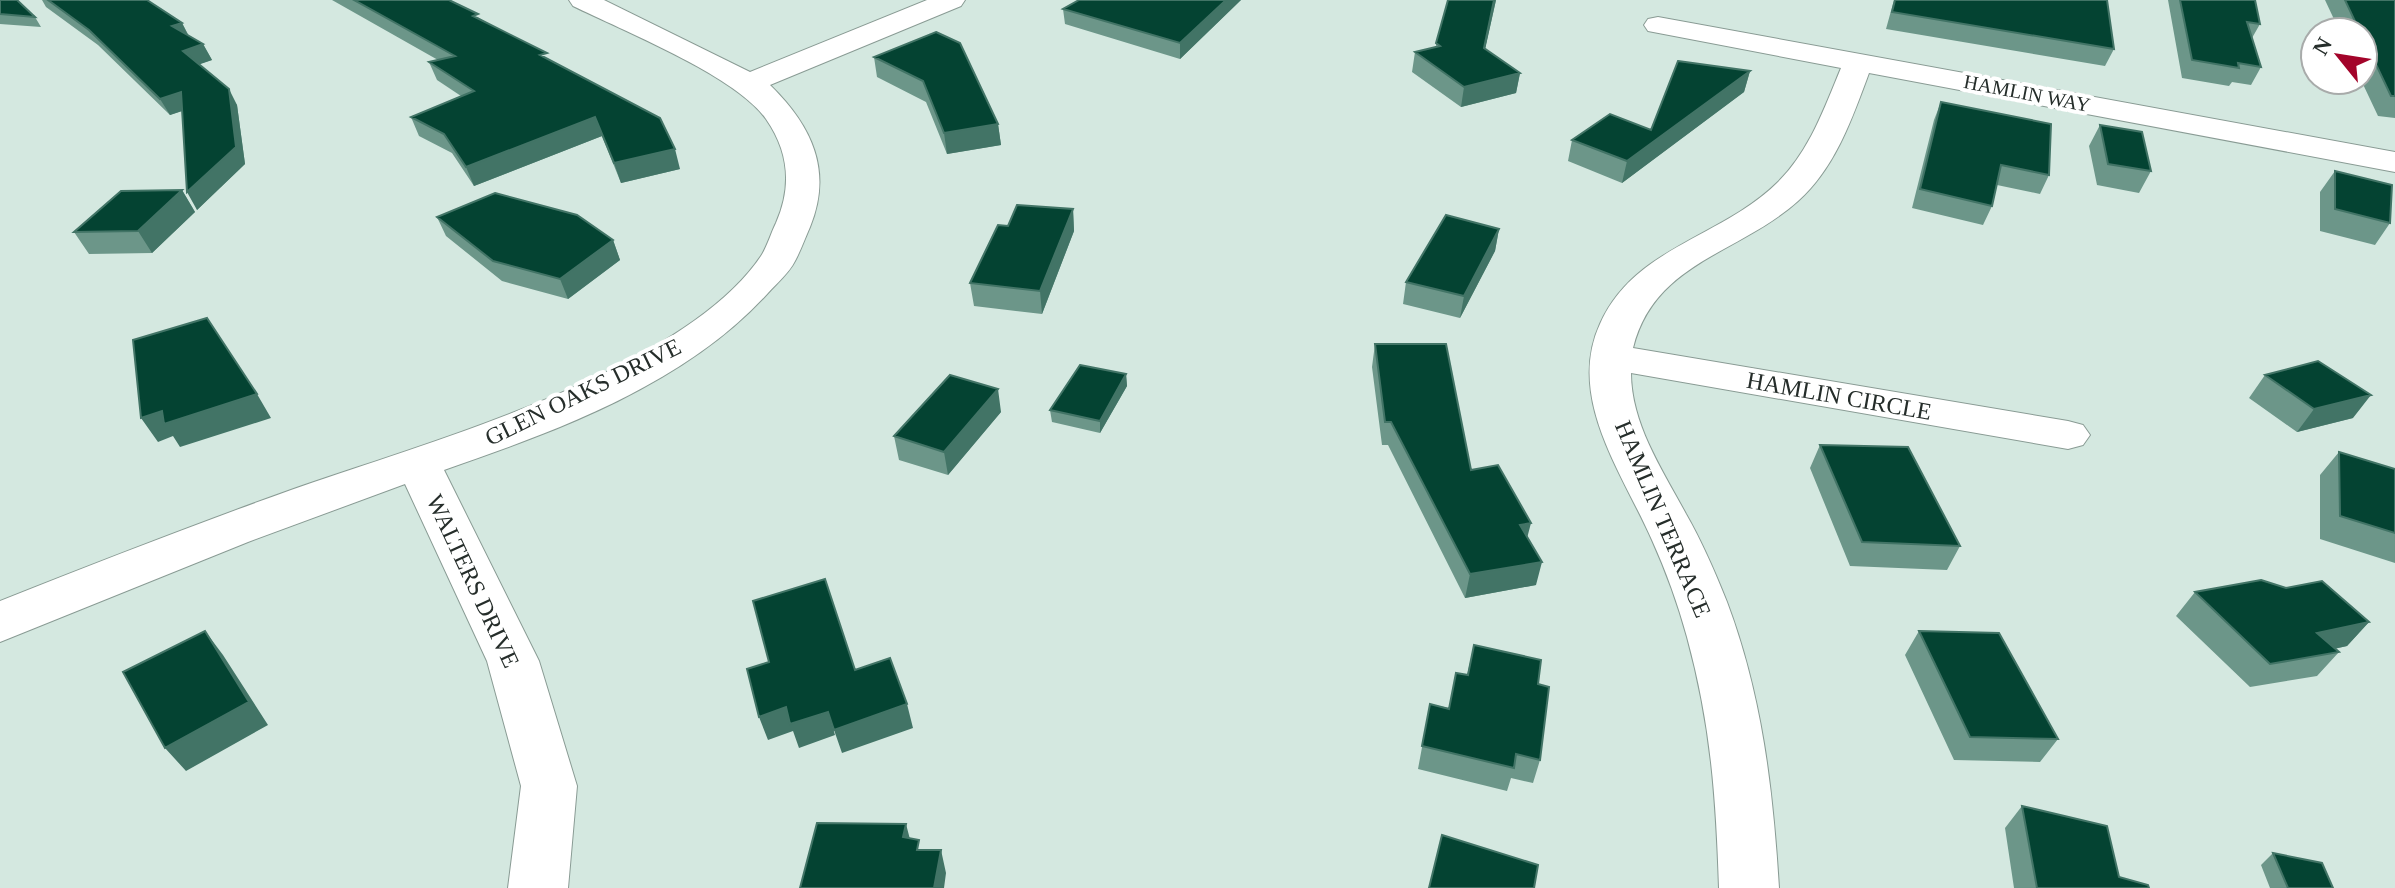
<svg xmlns="http://www.w3.org/2000/svg" width="2395" height="888" viewBox="0 0 2395 888" font-family="Georgia,serif">
<style>
.lines{fill:none;stroke-linecap:round;stroke-linejoin:round}
.street-casing{stroke:#899b94;stroke-width:2}
.street{fill:#fff;fill-rule:evenodd}
.wall{fill:#6c9689}
.shaded-wall{fill:#427466}
.building{fill:#044332;stroke:#427466;stroke-width:2}
.labels{text-anchor:middle;dominant-baseline:central;stroke-width:8;stroke-linejoin:round;paint-order:stroke}
.far-street-label{font-size:20px;fill:#252d2a;stroke:#fff}
.street-label{font-size:24px;fill:#252d2a;stroke:#fff}
</style>
<rect width="100%" height="100%" fill="#d4e8e0"/>
<g class="lines">
<defs>
<path id="street" d="M 569,0 L 604,0 L 750,72 L 927,0 L 965,0 L 961,6 L 770,85 C 812,126 833,171 810,227 C 805,238 801,250 795,261 C 789,273 777,283 768,293 C 686,384 557,431 444,470 L 539,661 L 577,786 L 568,888 L 508,888 L 521,786 L 487,661 L 405,484 L 248,542 L 0,642 L 0,601 C 96,563 193,525 291,490 C 421,444 682,373 761,256 C 767,247 771,233 776,223 C 792,187 789,152 766,119 C 736,76 624,31 573,6 Z
M 1658,17 L 2395,152 L 2395,172 L 1869,73 C 1852,119 1835,168 1798,201 C 1739,254 1654,262 1633,348 L 2068,421 L 2083,425 L 2090,435 L 2083,445 L 2068,449 L 1631,373 C 1631,424 1663,471 1686,514 C 1702,542 1715,572 1727,602 C 1762,695 1773,789 1779,888 L 1719,888 C 1716,797 1711,725 1687,637 C 1678,604 1666,571 1652,540 C 1623,474 1566,398 1600,324 C 1634,247 1721,238 1777,183 C 1809,152 1824,109 1841,68 L 1648,31 L 1644,25 L 1648,19 Z"/>
</defs>
<use href="#street" class="street-casing"/>
<use href="#street" class="street"/>
</g>
<path class="wall" d="M 0,0 L 35,17 L 41,27 L 0,24 Z
M 42,0 L 147,0 L 182,23 L 189,36 L 203,44 L 212,60 L 199,64 L 237,105 L 245,164 L 197,210 L 182,111 L 170,115 L 98,45 L 46,7 Z
M 332,0 L 449,0 L 549,60 L 680,169 L 621,183 L 602,136 L 474,186 L 452,153 L 419,136 L 411,117 L 461,96 L 437,80 L 429,62 L 438,60 Z
M 1241,0 L 1180,59 L 1065,24 L 1063,9 Z
M 1496,0 L 1485,49 L 1520,73 L 1516,93 L 1461,107 L 1412,72 L 1415,52 L 1436,47 L 1436,43 Z
M 1894,0 L 2107,0 L 2114,49 L 2105,66 L 1886,29 Z
M 2168,0 L 2255,0 L 2260,24 L 2252,38 L 2261,67 L 2251,85 L 2232,82 L 2229,86 L 2182,78 Z
M 2325,0 L 2395,0 L 2395,118 L 2378,116 L 2361,80 L 2363,80 L 2363,32 L 2340,32 Z
M 936,32 L 998,124 L 1001,145 L 947,154 L 926,102 L 877,77 L 874,57 Z
M 1750,71 L 1744,92 L 1622,183 L 1568,161 L 1572,140 L 1651,130 Z
M 1941,102 L 2049,175 L 2040,194 L 1997,185 L 1992,206 L 1983,225 L 1912,208 L 1934,120 Z
M 2100,125 L 2151,171 L 2139,193 L 2097,185 L 2089,146 Z
M 2335,171 L 2390,223 L 2375,245 L 2320,231 L 2320,192 Z
M 182,190 L 195,212 L 152,253 L 89,254 L 74,232 Z
M 1073,209 L 1074,231 L 1042,314 L 974,306 L 970,283 L 1008,226 Z
M 437,217 L 613,240 L 620,260 L 568,299 L 502,281 L 446,236 Z
M 1499,229 L 1495,251 L 1460,318 L 1403,304 L 1406,282 Z
M 1375,344 L 1471,470 L 1527,537 L 1536,585 L 1465,598 L 1388,445 L 1382,445 L 1372,367 Z
M 1126,374 L 1127,386 L 1100,433 L 1052,422 L 1050,410 Z
M 2265,375 L 2353,418 L 2297,432 L 2249,398 Z
M 1001,412 L 948,475 L 899,460 L 894,436 Z
M 1820,445 L 1960,546 L 1947,570 L 1850,566 L 1810,468 Z
M 2339,452 L 2395,469 L 2395,563 L 2320,539 L 2320,475 Z
M 2195,592 L 2369,622 L 2347,646 L 2334,649 L 2339,652 L 2317,676 L 2250,687 L 2176,616 Z
M 1919,631 L 2058,739 L 2040,762 L 1954,760 L 1905,655 Z
M 1474,645 L 1538,684 L 1540,760 L 1533,783 L 1511,778 L 1507,791 L 1418,769 L 1430,704 L 1449,708 L 1467,675 Z
M 2022,806 L 2119,877 L 2149,888 L 2014,888 L 2005,828 Z
M 2273,853 L 2333,888 L 2270,888 L 2261,865 Z"/>
<path class="shaded-wall" d="M 1226,0 L 1241,0 L 1180,59 L 1180,43 Z
M 1494,0 L 1496,0 L 1481,68 L 1484,48 Z
M 182,23 L 190,39 L 172,26 Z
M 203,44 L 212,60 L 192,67 L 183,51 Z
M 1750,71 L 1744,92 L 1622,183 L 1627,161 Z
M 1520,73 L 1516,93 L 1461,107 L 1464,87 Z
M 229,89 L 237,105 L 245,164 L 197,210 L 187,192 Z
M 181,92 L 191,108 L 170,115 L 160,99 Z
M 595,117 L 602,136 L 474,186 L 466,167 Z
M 998,124 L 1001,145 L 947,154 L 944,133 Z
M 675,149 L 680,169 L 621,183 L 614,163 Z
M 182,190 L 195,212 L 152,253 L 138,231 Z
M 1073,209 L 1074,231 L 1042,314 L 1040,291 Z
M 1499,229 L 1495,251 L 1460,318 L 1464,296 Z
M 613,240 L 620,260 L 568,299 L 560,279 Z
M 1126,374 L 1127,386 L 1100,433 L 1100,421 Z
M 998,389 L 1001,412 L 948,475 L 944,452 Z
M 257,394 L 271,418 L 180,447 L 173,436 L 158,442 L 141,418 L 162,411 Z
M 2371,395 L 2353,418 L 2297,432 L 2314,409 Z
M 1531,523 L 1525,546 L 1520,525 Z
M 1542,562 L 1536,585 L 1465,598 L 1470,574 Z
M 2369,622 L 2347,646 L 2296,657 L 2317,633 Z
M 205,631 L 223,655 L 268,725 L 186,771 L 165,748 Z
M 907,704 L 913,728 L 842,753 L 834,730 Z
M 786,707 L 828,712 L 835,735 L 799,748 L 793,731 L 768,740 L 759,717 Z
M 906,824 L 912,847 L 903,837 Z
M 941,850 L 946,873 L 944,888 L 934,888 Z"/>
<path class="building" d="M 0,0 L 17,0 L 35,17 L 0,14 Z
M 48,0 L 147,0 L 182,23 L 172,26 L 203,44 L 183,51 L 229,89 L 236,147 L 187,192 L 181,92 L 160,99 L 89,30 Z
M 354,0 L 449,0 L 478,14 L 473,16 L 547,53 L 540,55 L 660,118 L 675,149 L 614,163 L 595,117 L 466,167 L 444,134 L 411,117 L 474,91 L 429,62 L 455,56 Z
M 1079,0 L 1226,0 L 1180,43 L 1063,9 Z
M 1448,0 L 1494,0 L 1484,48 L 1520,73 L 1464,87 L 1415,52 L 1440,46 L 1436,43 Z
M 1895,0 L 2107,0 L 2114,49 L 1892,12 Z
M 2180,0 L 2255,0 L 2260,24 L 2247,22 L 2261,67 L 2238,63 L 2239,68 L 2192,60 Z
M 2345,0 L 2395,0 L 2395,96 L 2391,96 L 2363,37 L 2363,32 L 2360,32 Z
M 936,32 L 960,43 L 998,124 L 944,133 L 923,81 L 874,57 Z
M 1678,61 L 1750,71 L 1627,161 L 1572,140 L 1610,114 L 1651,130 Z
M 1941,102 L 2051,124 L 2049,175 L 2001,165 L 1992,206 L 1920,189 Z
M 2100,125 L 2142,132 L 2151,171 L 2108,164 Z
M 2335,171 L 2392,185 L 2390,223 L 2335,209 Z
M 182,190 L 138,231 L 74,232 L 121,191 Z
M 495,193 L 577,215 L 613,240 L 560,279 L 493,261 L 437,217 Z
M 1017,205 L 1073,209 L 1040,291 L 970,283 L 998,225 L 1008,226 Z
M 1446,215 L 1499,229 L 1464,296 L 1406,282 Z
M 207,318 L 257,394 L 164,424 L 162,411 L 141,418 L 133,340 Z
M 1375,344 L 1446,344 L 1471,470 L 1498,465 L 1531,523 L 1520,525 L 1542,562 L 1470,574 L 1391,422 L 1385,422 Z
M 2318,361 L 2371,395 L 2314,409 L 2265,375 Z
M 1080,365 L 1126,374 L 1100,421 L 1050,410 Z
M 950,375 L 998,389 L 944,452 L 894,436 Z
M 1820,445 L 1908,447 L 1960,546 L 1862,542 Z
M 2339,452 L 2395,469 L 2395,533 L 2340,516 Z
M 825,579 L 855,670 L 890,658 L 907,704 L 834,730 L 828,712 L 790,724 L 786,707 L 759,717 L 747,669 L 769,662 L 753,601 Z
M 2261,580 L 2286,588 L 2322,581 L 2369,622 L 2317,633 L 2339,652 L 2270,664 L 2195,592 Z
M 205,631 L 249,702 L 165,748 L 123,672 Z
M 1919,631 L 1999,633 L 2058,739 L 1970,737 Z
M 1474,645 L 1541,660 L 1538,684 L 1549,687 L 1540,760 L 1516,754 L 1514,768 L 1422,746 L 1430,704 L 1449,709 L 1456,673 L 1468,675 Z
M 2022,806 L 2107,826 L 2119,877 L 2148,885 L 2149,888 L 2037,888 Z
M 817,823 L 906,824 L 903,837 L 919,840 L 917,850 L 941,850 L 934,888 L 800,888 Z
M 1442,835 L 1538,865 L 1534,888 L 1429,888 Z
M 2273,853 L 2322,863 L 2333,888 L 2288,888 Z"/>
<g class="labels">
<g class="far-street-label">
<text transform="translate(2027 93) rotate(11)">HAMLIN WAY</text>
</g>
<g class="street-label">
<text transform="translate(583 392) rotate(-26)">GLEN OAKS DRIVE</text>
<text transform="translate(1839 396) rotate(10)">HAMLIN CIRCLE</text>
<text transform="translate(1663 519) rotate(67)">HAMLIN TERRACE</text>
<text transform="translate(473 581) rotate(65)">WALTERS DRIVE</text>
</g>
</g>
<g transform="translate(2339 56) rotate(300)"><circle r="38" fill="#ffffff" stroke="#a8abaa" stroke-width="2"/>
<path d="M0-6L14 30L0 20L-14 30Z" fill="#a3042a"/>
<text y="-12" font-size="22" font-weight="bold" text-anchor="middle" fill="#252d2a">N</text>
</g>
</svg>
